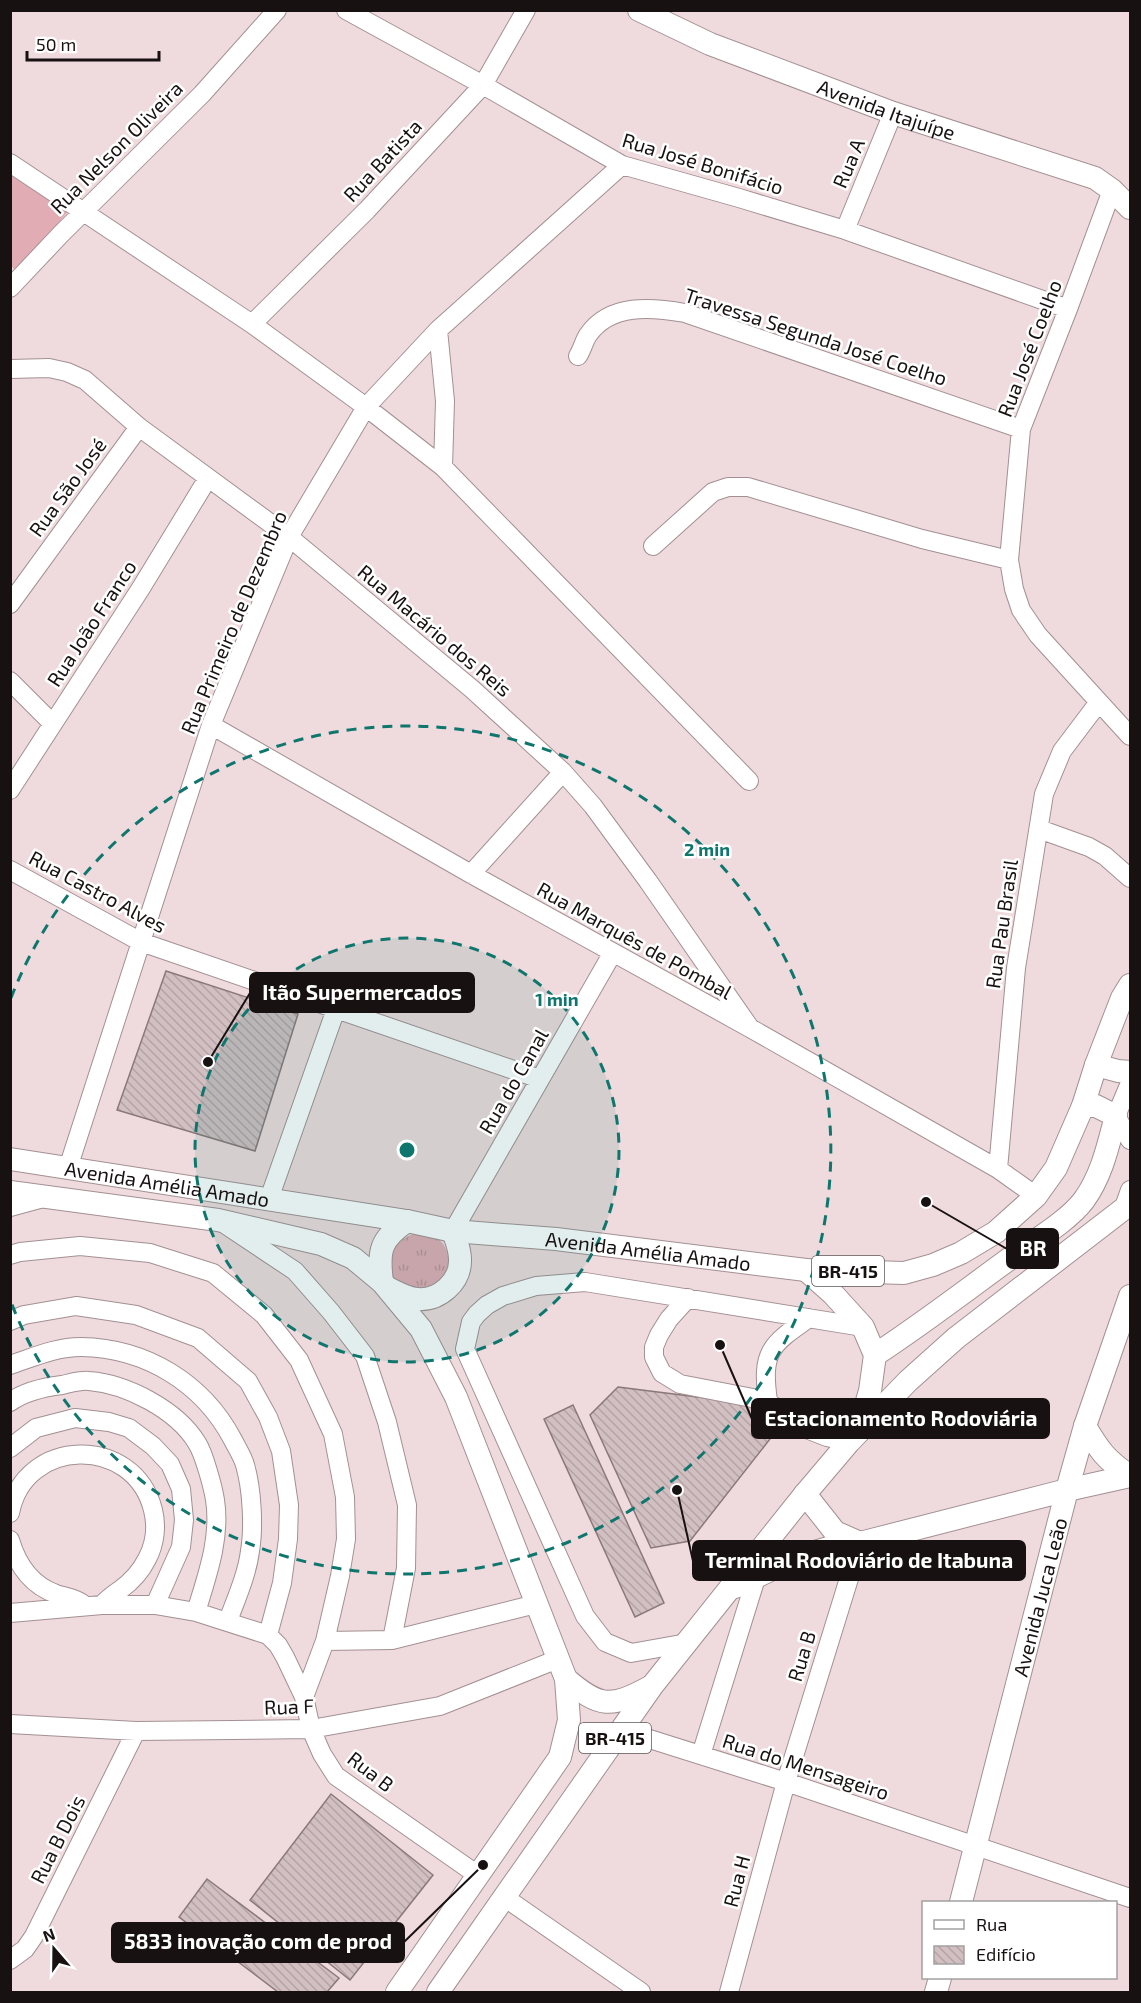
<svg xmlns="http://www.w3.org/2000/svg" width="1141" height="2003" viewBox="0 0 1141 2003" font-family="'Exo 2',sans-serif">
<style>
.grass{fill:url(#grass-tufts)}
.park{fill:#e1acb3}
.building{fill:url(#building-back-hatch);stroke:#8a787b;stroke-width:1.5}
.lines{fill:none;stroke-linecap:round;stroke-linejoin:round}
.minor-casing{stroke:#a39093;stroke-width:20}
.major-casing{stroke:#a39093;stroke-width:24}
.minor{stroke:#fff;stroke-width:18}
.major{stroke:#fff;stroke-width:22}
.ring{fill:none;stroke:#0f766e;stroke-width:3;stroke-dasharray:10 8}
.labels{text-anchor:middle;dominant-baseline:central;stroke-width:5;stroke-linejoin:round;paint-order:stroke}
.shield{fill:#fff;stroke:#5d5859;stroke-width:1.5}
.shield-label{font-size:18px;font-weight:bold;fill:#181112}
.street-label{font-size:20px;fill:#181112;stroke:#fff}
.centre{fill:#0f766e;stroke:#fff;stroke-width:3}
.ring-label{font-size:18px;text-anchor:middle;font-weight:bold;fill:#0f766e;stroke:#fff;stroke-width:5;stroke-linejoin:round;paint-order:stroke}
.leader{fill:none;stroke:#181112;stroke-width:2}
.callout-dot{fill:#181112;stroke:#fff;stroke-width:2}
.callout{fill:#181112;stroke:#181112;stroke-width:2}
.callout-label{font-size:21px;text-anchor:middle;font-weight:bold;fill:#fff}
</style>
<defs>
<pattern id="grass-tufts" width="24" height="20" patternUnits="userSpaceOnUse" patternTransform="scale(1.5)"><rect width="24" height="20" fill="#e1acb3"/><path d="M3 7l-1-3M5 7V3M7 7l1-3M15 17l-1-3M17 17v-4M19 17l1-3" fill="none" stroke="#c09399"/></pattern>
<pattern id="building-back-hatch" width="6" height="6" patternUnits="userSpaceOnUse" patternTransform="scale(1.5)"><rect width="6" height="6" fill="#d2bfc1"/><path d="M-1 5l2 2M0 0l6 6M5-1l2 2" fill="none" stroke="#b4a3a5"/></pattern>
</defs>
<rect width="100%" height="100%" fill="#efdbdd"/>
<path class="grass" d="M 413,1234 C 419,1235 428,1234 433,1236 C 448,1242 454,1266 444,1279 C 439,1285 426,1289 419,1292 C 411,1288 398,1284 393,1277 C 390,1272 391,1268 391,1263 C 392,1247 399,1240 413,1234 Z"/>
<path class="park" d="M 11,174 L 69,210 L 17,274 L 11,265 Z"/>
<path class="building" d="M 166,971 L 298,1014 L 255,1151 L 117,1110 Z
M 618,1387 L 753,1404 L 770,1439 L 690,1541 L 651,1548 L 590,1415 Z
M 573,1405 L 664,1603 L 635,1617 L 544,1419 Z
M 331,1794 L 433,1875 L 350,1980 L 250,1900 Z
M 207,1879 L 339,1978 L 327,1992 L 278,1992 L 179,1917 Z"/>
<g class="lines">
<defs>
<path id="minor" d="M 346,10 L 483,85 L 622,165 L 739,198 L 845,230 L 1068,309
M 10,163 L 252,324 L 366,407 L 443,467 L 749,781
M 1112,190 L 1068,309 L 1021,429 L 1009,560 L 1014,589 L 1021,610 L 1038,635 L 1130,736
M 845,230 L 893,113
M 10,288 L 61,234 L 202,94 L 277,10
M 252,324 L 367,210 L 483,85 L 526,10
M 438,330 L 445,401 L 443,467
M 578,356 C 582,350 584,341 588,335 C 610,303 652,307 685,313 L 1021,429
M 10,369 L 49,368 L 67,372 L 85,380 L 139,427 L 289,537 L 472,689 L 563,772 L 593,806 L 648,881 L 750,1028
M 653,546 L 713,492 L 728,487 L 748,487 L 922,539 L 1009,560
M 10,604 L 139,427
M 10,681 L 53,724
M 211,725 L 471,874 L 750,1028 L 998,1169 L 1036,1196
M 10,790 L 141,588 L 208,478
M 1039,829 L 1089,847 L 1105,856 L 1130,878
M 10,870 L 141,942 L 540,1079
M 471,874 L 563,772
M 1130,1083 L 1116,1116 L 1130,1140
M 68,1168 L 211,725 L 289,537 L 366,407 L 438,330 L 622,165
M 998,1169 L 1016,968 L 1044,794 L 1062,751 L 1099,702
M 269,1199 L 336,1009
M 10,1207 L 43,1198
M 1123,1210 L 1130,1190
M 226,1225 L 295,1271 L 331,1312 L 365,1356 L 387,1422 L 407,1505 L 406,1568 L 392,1640
M 453,1231 L 612,954
M 10,1255 L 20,1252 L 80,1246 L 150,1253 L 213,1273 L 264,1315 L 299,1360 L 333,1434 L 345,1497 L 346,1539 L 340,1576 L 325,1641 L 304,1697
M 688,1298 L 669,1319 L 659,1335 L 654,1347 L 654,1357 L 662,1373 L 680,1384 L 768,1401
M 809,1318 C 770,1345 761,1352 768,1401 L 791,1423 L 827,1437 L 849,1442
M 10,1321 L 24,1315 L 76,1306 L 136,1315 L 198,1338 L 248,1381 L 268,1417 L 281,1451 L 289,1505 L 288,1539 L 282,1583 L 268,1635
M 10,1365 C 34,1357 56,1347 81,1347 C 146,1348 203,1383 233,1440 C 237,1448 243,1457 245,1465 C 252,1489 254,1527 250,1551 C 247,1575 236,1599 228,1621
M 10,1402 C 24,1392 45,1387 62,1385 C 71,1383 81,1380 89,1381 C 127,1384 177,1410 197,1443 C 204,1454 213,1487 215,1500 C 221,1538 207,1576 196,1612
M 10,1448 L 36,1428 L 75,1418 L 109,1422 L 129,1428 L 153,1446 L 170,1464 L 181,1489 L 184,1520 L 181,1547 L 155,1605
M 10,1513 C 24,1437 134,1434 153,1510 C 157,1526 155,1544 147,1559 C 141,1571 131,1582 120,1590 C 113,1595 108,1598 102,1605
M 10,1540 C 17,1564 31,1585 56,1594 C 65,1597 75,1598 83,1604
M 10,1613 L 102,1605 L 155,1605 L 196,1612 L 268,1635 L 278,1645 L 285,1657 L 304,1697 L 311,1729 L 322,1754 L 336,1776 L 479,1876
M 325,1641 L 392,1640 L 536,1604
M 687,1643 L 631,1653 L 605,1642 L 585,1616 L 465,1349 L 471,1322 L 477,1314 L 487,1305 L 503,1296 L 536,1286 L 585,1282 L 863,1327
M 10,1724 L 136,1731 L 311,1729 L 440,1706 L 558,1659
M 621,1730 L 786,1782 L 1130,1898
M 701,1755 L 756,1578
M 504,1897 L 641,1992
M 10,1960 L 25,1949 L 34,1936 L 136,1731
M 729,1992 L 786,1782 L 860,1543"/>
<g id="major">
<path id="s1" d="M 639,10 L 710,44 L 893,113 L 1095,178 L 1112,190 L 1130,208"/>
<path d="M 1096,1065 L 1118,1071 L 1130,1072"/>
<path id="s2" d="M 10,1159 L 407,1221 L 453,1231 L 556,1239 L 806,1270 L 904,1273 L 933,1265 L 961,1253 L 996,1232 L 1036,1196 L 1056,1168 L 1083,1106 L 1096,1065 L 1122,998 L 1130,985"/>
<path d="M 10,1192 L 218,1220 L 321,1244 L 353,1258 L 382,1282 L 421,1329 L 456,1397 L 566,1679 L 569,1720 L 560,1757 L 397,1992"/>
<path d="M 806,1270 L 833,1294 L 863,1327 L 875,1355 L 870,1391 L 859,1428"/>
<path d="M 382,1282 C 378,1251 380,1239 407,1221"/>
<path d="M 390,1289 C 398,1293 407,1298 417,1299 C 439,1301 461,1282 460,1259 C 460,1249 456,1240 453,1231"/>
<path d="M 875,1355 C 924,1323 969,1288 1016,1254 C 1036,1240 1069,1220 1084,1200 C 1102,1175 1108,1146 1116,1116 L 1096,1106 L 1083,1106"/>
<path d="M 1085,1426 C 1099,1450 1106,1460 1130,1476"/>
<path d="M 805,1494 L 835,1532 L 860,1543"/>
<path d="M 735,1587 L 795,1558 L 828,1548 L 860,1543 L 1067,1490 L 1130,1476"/>
<path d="M 566,1679 C 600,1708 611,1708 650,1687"/>
<path id="s3" d="M 961,1902 L 1067,1490 L 1085,1426 L 1130,1296"/>
<path d="M 438,1992 L 652,1686 L 805,1494 L 849,1442 L 908,1381 L 956,1338 L 1130,1204"/>
<path d="M 936,1992 L 940,1978"/>
</g>
</defs>
<use href="#minor" class="minor-casing"/>
<use href="#major" class="major-casing"/>
<use href="#minor" class="minor"/>
<use href="#major" class="major"/>
</g>
<circle cx="407" cy="1150" r="212" fill="#0f766e" fill-opacity=".12"/>
<g class="ring">
<circle cx="407" cy="1150" r="212"/>
<path d="M11 998A424 424 0 1 1 11 1302"/>
</g>
<g class="labels">
<g class="shield">
<rect x="812" y="1256" width="72" height="30" rx="4.5"/>
<rect x="579" y="1723" width="72" height="30" rx="4.5"/>
</g>
<g class="shield-label">
<text x="848" y="1271">BR-415</text>
<text x="615" y="1738">BR-415</text>
</g>
<g class="street-label">
<text stroke="none"><textPath href="#s1" startOffset="267">Avenida Itajuípe</textPath></text>
<text transform="translate(116 147) rotate(-45)">Rua Nelson Oliveira</text>
<text transform="translate(382 160) rotate(-47)">Rua Batista</text>
<text transform="translate(703 163) rotate(17)">Rua José Bonifácio</text>
<text transform="translate(848 163) rotate(-67)">Rua A</text>
<text transform="translate(816 336) rotate(18)">Travessa Segunda José Coelho</text>
<text transform="translate(1029 348) rotate(-69)">Rua José Coelho</text>
<text transform="translate(67 487) rotate(-54)">Rua São José</text>
<text transform="translate(233 622) rotate(-67)">Rua Primeiro de Dezembro</text>
<text transform="translate(91 623) rotate(-57)">Rua João Franco</text>
<text transform="translate(435 630) rotate(40)">Rua Macário dos Reis</text>
<text transform="translate(98 891) rotate(28)">Rua Castro Alves</text>
<text transform="translate(1001 924) rotate(-82)">Rua Pau Brasil</text>
<text transform="translate(635 940) rotate(29)">Rua Marquês de Pombal</text>
<text transform="translate(513 1081) rotate(-60)">Rua do Canal</text>
<text stroke="none"><textPath href="#s2" startOffset="159">Avenida Amélia Amado</textPath></text>
<text stroke="none"><textPath href="#s2" startOffset="645">Avenida Amélia Amado</textPath></text>
<text stroke="none"><textPath href="#s3" startOffset="315">Avenida Juca Leão</textPath></text>
<text transform="translate(801 1656) rotate(-73)">Rua B</text>
<text transform="translate(289 1706) rotate(-2)">Rua F</text>
<text transform="translate(806 1766) rotate(18)">Rua do Mensageiro</text>
<text transform="translate(371 1771) rotate(38)">Rua B</text>
<text transform="translate(57 1839) rotate(-63)">Rua B Dois</text>
<text transform="translate(736 1881) rotate(-75)">Rua H</text>
</g>
</g>
<circle cx="407" cy="1150" r="9" class="centre"/>
<g class="ring-label">
<text x="707" y="856">2 min</text>
<text x="557" y="1006">1 min</text>
</g>
<path class="leader" d="M208 1062L250 993M926 1202L1007 1249M720 1345L752 1419M677 1490L693 1561M483 1865L404 1942"/>
<g class="callout-dot">
<circle cx="208" cy="1062" r="6"/>
<circle cx="926" cy="1202" r="6"/>
<circle cx="720" cy="1345" r="6"/>
<circle cx="677" cy="1490" r="6"/>
<circle cx="483" cy="1865" r="6"/>
</g>
<g class="callout">
<rect x="250" y="973" width="224" height="39" rx="6"/>
<rect x="1007" y="1229" width="51" height="39" rx="6"/>
<rect x="752" y="1399" width="297" height="39" rx="6"/>
<rect x="693" y="1541" width="332" height="39" rx="6"/>
<rect x="112" y="1923" width="292" height="39" rx="6"/>
</g>
<g class="callout-label">
<text x="362" y="1000">Itão Supermercados</text>
<text x="1033" y="1256">BR</text>
<text x="901" y="1426">Estacionamento Rodoviária</text>
<text x="859" y="1568">Terminal Rodoviário de Itabuna</text>
<text x="258" y="1949">5833 inovação com de prod</text>
</g>
<rect width="1141" height="2003" fill="none" stroke="#181112" stroke-width="24"/>
<rect x="922" y="1901" width="195" height="78" fill="#ffffff" stroke="#a3a0a0" stroke-width="1.5"/>
<rect x="934" y="1920" width="30" height="9" fill="#ffffff" stroke="#a3a0a0" stroke-width="1.5"/>
<text x="976" y="1931" font-size="18" fill="#181112">Rua</text>
<rect x="934" y="1946" width="30" height="18" fill="url(#building-back-hatch)" stroke="#a3a0a0" stroke-width="1.5"/>
<text x="976" y="1961" font-size="18" fill="#181112">Edifício</text>
<g transform="translate(54 1949) rotate(340)" stroke="#ffffff" stroke-width="4.5" paint-order="stroke">
<path d="M0-4.5L10 22L0 15L-10 22Z" fill="#181112"/>
<text y="-9" font-size="16" font-weight="bold" text-anchor="middle" fill="#181112">N</text>
</g>
<path d="M27 51v9h132v-9" fill="none" stroke="#181112" stroke-width="3"/>
<text x="36" y="51" font-size="18" fill="#181112" stroke="#ffffff" stroke-width="4.5" paint-order="stroke">50 m</text>
</svg>
